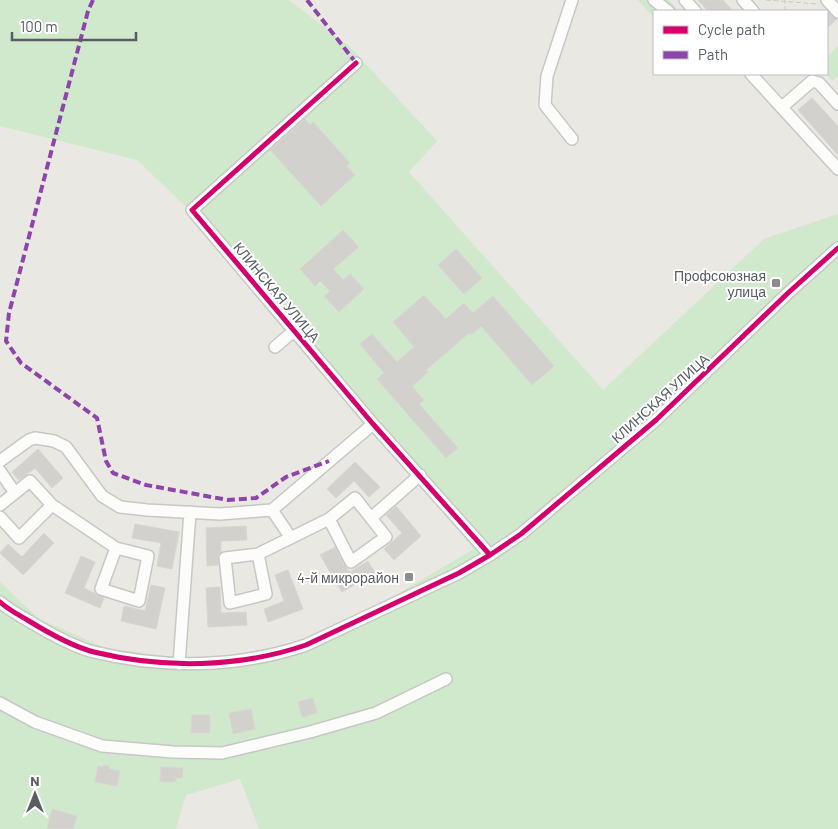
<svg xmlns="http://www.w3.org/2000/svg" width="838" height="829" viewBox="0 0 838 829" font-family="Barlow,sans-serif">
<style>
.green{fill:#d0e8cb}
.building{fill:#d2d1cd;stroke:#d9d6d1}
.lines{fill:none;stroke-linecap:round;stroke-linejoin:round}
.minor-casing{stroke:#c7c7c6;stroke-width:14}
.path{stroke:#c5ccc8;stroke-width:1;stroke-dasharray:5 2.5;stroke-linecap:butt}
.minor{stroke:#fcfcfb;stroke-width:11}
.quiet{stroke:#8e44ad;stroke-width:4;stroke-dasharray:8 4;stroke-linecap:butt}
.cycleway-casing{stroke:#fff;stroke-width:8}
.cycleway{stroke:#d6006c;stroke-width:5}
.poi-dot{fill:#8b8e8f;stroke:#fff;stroke-width:2}
.labels{text-anchor:middle;dominant-baseline:central;stroke-width:4;stroke-linejoin:round;paint-order:stroke}
.poi-label{font-size:14px;fill:#585d62;stroke:#fff;text-anchor:end}
.street-label{font-size:14px;fill:#585d62;stroke:#fff}
</style>
<rect width="100%" height="100%" fill="#eae8e2"/>
<path class="green" d="M 0,0 L 289,0 L 350,47 L 437,141 L 409,172 L 603,390 L 764,239 L 838,214 L 838,829 L 259,829 L 240,779 L 186,795 L 176,829 L 0,829 L 0,582 L 39,619 L 106,648 L 196,660 L 287,646 L 365,613 L 474,549 L 181,202 L 137,160 L 0,126 Z
M 638,0 L 669,0 L 679,11 L 654,11 L 654,18 Z
M 838,46 L 838,76 L 832,81 L 826,74 L 827,56 Z"/>
<path class="building" d="M 698,0 L 723,0 L 733,11 L 708,11 Z
M 828,12 L 837,19 L 827,28 L 827,14 Z
M 812,98 L 838,126 L 838,155 L 798,110 Z
M 305,119 L 310,125 L 313,122 L 350,163 L 347,166 L 355,175 L 321,206 L 270,150 Z
M 343,230 L 359,247 L 333,269 L 343,280 L 350,274 L 364,289 L 339,312 L 324,296 L 330,291 L 320,281 L 315,286 L 300,269 Z
M 456,249 L 482,278 L 464,294 L 438,265 Z
M 424,295 L 446,319 L 464,303 L 473,313 L 493,296 L 554,366 L 532,385 L 481,326 L 471,335 L 469,333 L 426,370 L 428,372 L 412,386 L 424,400 L 419,404 L 458,448 L 446,458 L 377,379 L 384,373 L 360,344 L 372,334 L 397,362 L 414,347 L 393,322 Z
M 38,449 L 63,478 L 52,488 L 35,468 L 19,480 L 12,472 Z
M 355,462 L 380,487 L 369,497 L 354,481 L 336,498 L 327,489 Z
M 396,506 L 421,536 L 394,560 L 384,549 L 402,533 L 386,515 Z
M 135,524 L 179,532 L 172,569 L 157,566 L 161,543 L 132,538 Z
M 246,526 L 247,540 L 221,541 L 221,552 L 218,555 L 218,565 L 207,566 L 206,528 Z
M 44,533 L 54,543 L 23,575 L 0,553 L 8,544 L 22,557 Z
M 335,547 L 344,565 L 350,572 L 368,561 L 375,573 L 342,592 L 320,555 Z
M 81,556 L 95,562 L 84,588 L 104,598 L 100,608 L 65,593 Z
M 288,570 L 303,609 L 268,622 L 264,609 L 284,601 L 275,575 Z
M 151,585 L 165,588 L 156,629 L 121,621 L 124,606 L 145,611 Z
M 220,587 L 221,613 L 246,612 L 247,625 L 208,627 L 206,588 Z
M 313,698 L 317,713 L 302,717 L 298,702 Z
M 251,709 L 255,729 L 233,734 L 229,713 Z
M 192,715 L 210,715 L 210,733 L 191,733 Z
M 103,765 L 109,766 L 109,769 L 120,771 L 117,786 L 95,782 L 98,766 L 103,767 Z
M 161,767 L 183,768 L 182,778 L 176,778 L 175,782 L 160,782 Z
M 52,809 L 77,816 L 73,829 L 47,829 Z"/>
<g class="lines">
<defs>
<path id="minor" d="M 654,0 L 668,11
M 685,0 L 695,11
M 743,0 L 753,11
M 827,0 L 838,12
M 356,63 L 192,210 L 373,424 L 490,555
M 751,74 L 838,169
M 782,107 L 812,81 L 819,83 L 838,104
M 572,139 L 545,105 L 547,76 L 572,0
M 275,347 L 295,330
M 0,461 L 29,440 L 35,438 L 54,441 L 66,447 L 102,496 L 120,507 L 147,510 L 220,514 L 272,510 L 373,424
M 0,471 L 15,493
M 0,505 L 30,481 L 52,505 L 19,538 L 0,517
M 52,505 L 116,548 L 148,556 L 139,601 L 101,589 L 116,548
M 272,510 L 291,538
M 371,518 L 420,475
M 258,554 L 225,558 L 230,603 L 266,594 L 258,554 L 329,519 L 355,498 L 386,537 L 351,562 L 329,519
M 0,602 C 9,610 19,615 29,621 C 47,632 74,647 94,652 C 164,669 238,668 306,645 L 459,573 L 490,555 L 521,534 L 656,420 L 788,293 L 838,248
M 179,664 L 190,512
M 0,703 L 35,722 L 102,746 L 173,752 L 222,753 L 310,732 L 376,713 L 446,679"/>
</defs>
<use href="#minor" class="minor-casing"/>
<path class="path" d="M 766,0 L 818,4
M 785,11 L 785,0"/>
<use href="#minor" class="minor"/>
<path class="quiet" d="M 93,0 L 88,11 L 9,313 L 6,341 L 21,363 L 97,418 L 106,461 L 113,473 L 146,485 L 228,500 L 256,498 L 286,477 L 329,461
M 307,0 L 356,63"/>
<defs>
<path id="cycleway" d="M 356,63 L 192,210 L 373,424 L 490,555
M 0,602 C 9,610 19,615 29,621 C 47,632 74,647 94,652 C 164,669 238,668 306,645 L 459,573 L 490,555 L 521,534 L 656,420 L 788,293 L 838,248"/>
</defs>
<use href="#cycleway" class="cycleway-casing"/>
<use href="#cycleway" class="cycleway"/>
</g>
<g class="poi-dot">
<rect x="771" y="278" width="10" height="10" rx="2.5"/>
<rect x="404" y="572" width="10" height="10" rx="2.5"/>
</g>
<g class="labels">
<g class="poi-label">
<text x="766" y="275">Профсоюзная<tspan x="766" dy="16">улица</tspan></text>
<text x="399" y="577">4-й микрорайон</text>
</g>
<g class="street-label">
<text transform="translate(277 292) rotate(50)">КЛИНСКАЯ УЛИЦА</text>
<text transform="translate(660 398) rotate(-42)">КЛИНСКАЯ УЛИЦА</text>
</g>
</g>
<rect x="653" y="10" width="175" height="65" fill="#ffffff" stroke="#bcbec0"/>
<rect x="663" y="26" width="25" height="8" fill="#d6006c" stroke="#bcbec0"/>
<text x="698" y="35" font-size="15" fill="#585d62">Cycle path</text>
<rect x="663" y="51" width="25" height="8" fill="#8e44ad" stroke="#bcbec0"/>
<text x="698" y="60" font-size="15" fill="#585d62">Path</text>
<g transform="translate(35 794)" stroke="#ffffff" stroke-width="4" paint-order="stroke">
<path d="M0-4L9 19L0 12L-9 19Z" fill="#585d62"/>
<text y="-8" font-size="14" font-weight="bold" text-anchor="middle" fill="#585d62">N</text>
</g>
<path d="M12 32v8h124v-8" fill="none" stroke="#585d62" stroke-width="2.5"/>
<text x="20" y="32" font-size="15" fill="#585d62" stroke="#ffffff" stroke-width="4" paint-order="stroke">100 m</text>
</svg>
